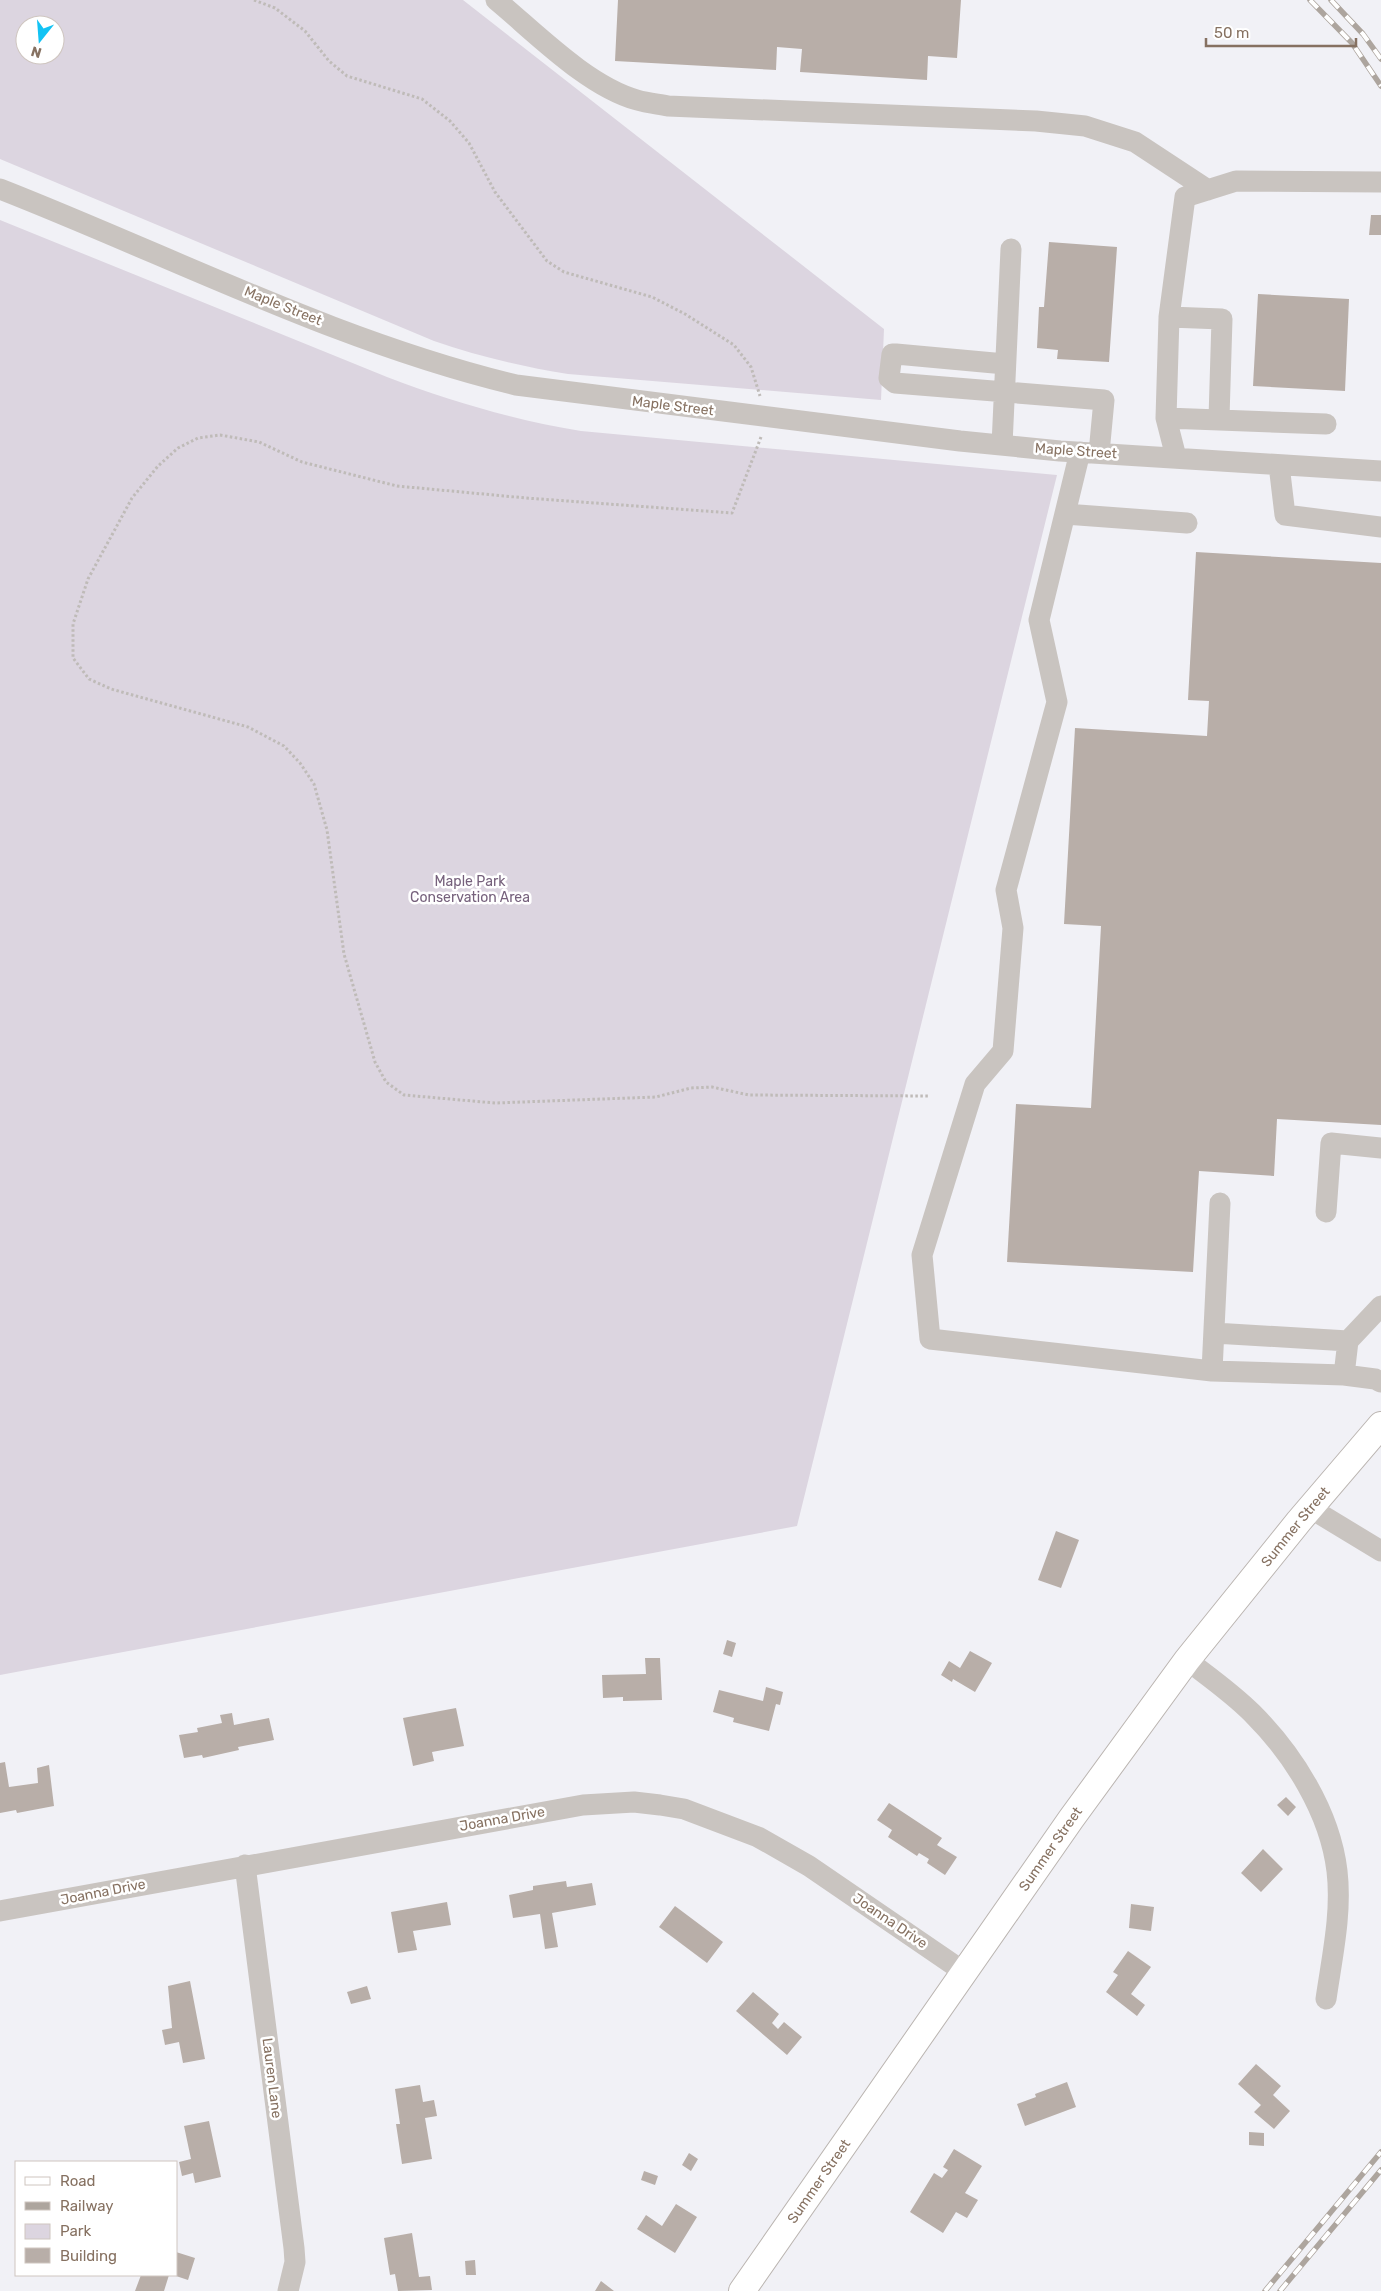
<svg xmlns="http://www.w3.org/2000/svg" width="1381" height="2291" viewBox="0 0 1381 2291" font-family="Rubik,sans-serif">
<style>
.green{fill:#dcd5e0;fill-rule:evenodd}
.building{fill:#b8aea8}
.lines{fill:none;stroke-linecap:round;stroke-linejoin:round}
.major-casing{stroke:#bbb5b1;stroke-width:28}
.path{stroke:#bfbbb8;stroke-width:3;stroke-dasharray:2.5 2.5;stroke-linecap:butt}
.minor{stroke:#c9c4c0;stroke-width:21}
.major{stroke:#fff;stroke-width:26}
.rail-casing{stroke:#ada59e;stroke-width:5.5}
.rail{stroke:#fff;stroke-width:4;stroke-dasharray:11;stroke-linecap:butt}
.labels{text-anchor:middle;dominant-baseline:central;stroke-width:5;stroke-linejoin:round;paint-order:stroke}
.street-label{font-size:14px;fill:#867161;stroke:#fff}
.park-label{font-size:14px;fill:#76617c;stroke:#fff}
</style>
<rect width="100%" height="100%" fill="#f1f1f6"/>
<path class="green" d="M 0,0 L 463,0 L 884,329 L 881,400 L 568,374 C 522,367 478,356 434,341 L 0,159 ZM 25,25 L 55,25 L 55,55 L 25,55 Z
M 0,220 L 387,377 C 450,401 514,420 581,431 L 1057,475 L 797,1526 L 0,1675 Z"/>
<path class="building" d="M 618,0 L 961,0 L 957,58 L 928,56 L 927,80 L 800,72 L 802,49 L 777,47 L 776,70 L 615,61 Z
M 1371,215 L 1381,215 L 1381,235 L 1369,235 Z
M 1049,242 L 1117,247 L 1109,362 L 1057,359 L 1058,350 L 1037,348 L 1039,307 L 1044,307 Z
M 1258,294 L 1349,299 L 1345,391 L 1253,386 Z
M 1196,552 L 1381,563 L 1381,1125 L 1277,1119 L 1274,1176 L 1199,1171 L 1193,1272 L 1007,1262 L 1016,1104 L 1091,1108 L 1101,926 L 1064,924 L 1075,728 L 1207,736 L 1209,701 L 1188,700 Z
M 1056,1531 L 1079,1540 L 1061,1588 L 1038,1580 Z
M 727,1640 L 736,1643 L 732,1657 L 723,1654 Z
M 970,1651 L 992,1663 L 975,1692 L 953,1679 L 952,1682 L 941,1675 L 949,1661 L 960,1668 Z
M 645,1658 L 660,1658 L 662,1700 L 623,1701 L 623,1697 L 603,1698 L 602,1675 L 646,1674 Z
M 766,1687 L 783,1692 L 780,1705 L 776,1704 L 769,1731 L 733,1722 L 734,1718 L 713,1712 L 719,1690 L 763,1701 Z
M 456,1708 L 464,1746 L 432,1752 L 434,1761 L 413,1766 L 403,1718 Z
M 232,1713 L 234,1725 L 269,1718 L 274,1740 L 238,1747 L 239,1750 L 203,1758 L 202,1755 L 184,1758 L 179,1735 L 198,1732 L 197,1728 L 222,1723 L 220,1715 Z
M 5,1762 L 9,1787 L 38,1783 L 37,1768 L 49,1765 L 54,1806 L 17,1813 L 16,1810 L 0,1813 L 0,1763 Z
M 1286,1797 L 1296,1807 L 1288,1816 L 1277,1805 Z
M 889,1803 L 942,1838 L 937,1845 L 957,1857 L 945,1875 L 927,1863 L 929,1859 L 919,1853 L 917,1856 L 888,1837 L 892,1830 L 877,1820 Z
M 1263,1849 L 1283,1869 L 1261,1892 L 1241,1873 Z
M 566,1881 L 567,1887 L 592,1883 L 596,1905 L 552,1913 L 558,1947 L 545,1949 L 540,1914 L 513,1918 L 509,1895 L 533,1890 L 533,1886 Z
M 447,1902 L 451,1925 L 413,1931 L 417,1950 L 398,1953 L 391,1912 Z
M 1131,1904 L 1154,1907 L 1151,1931 L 1129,1928 Z
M 675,1906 L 723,1942 L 707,1963 L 659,1927 Z
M 1128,1951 L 1151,1967 L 1131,1994 L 1145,2005 L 1137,2016 L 1106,1992 L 1118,1975 L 1113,1972 Z
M 190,1981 L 205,2059 L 183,2063 L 179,2042 L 165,2045 L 162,2030 L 172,2028 L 168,1986 Z
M 367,1986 L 371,1999 L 351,2004 L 347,1992 Z
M 753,1992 L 779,2014 L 772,2023 L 778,2029 L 784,2022 L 802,2037 L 787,2055 L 736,2011 Z
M 1256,2064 L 1281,2086 L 1273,2095 L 1290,2111 L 1274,2129 L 1254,2112 L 1261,2105 L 1238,2084 Z
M 1067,2082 L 1076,2107 L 1025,2126 L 1017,2104 L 1036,2097 L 1035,2094 Z
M 420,2085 L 423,2102 L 434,2100 L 437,2116 L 425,2118 L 432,2159 L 402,2164 L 396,2124 L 400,2124 L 395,2089 Z
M 209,2121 L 221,2177 L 195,2183 L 193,2173 L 182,2176 L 179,2162 L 191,2159 L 184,2126 Z
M 1249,2132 L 1264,2133 L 1264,2146 L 1249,2145 Z
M 954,2149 L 982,2166 L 965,2193 L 978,2200 L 967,2218 L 956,2212 L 943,2233 L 910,2212 L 934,2173 L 942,2178 L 948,2170 L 943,2167 Z
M 689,2153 L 698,2159 L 691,2171 L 682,2165 Z
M 644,2171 L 658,2176 L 655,2185 L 641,2180 Z
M 676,2204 L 697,2217 L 675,2253 L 637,2229 L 646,2215 L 662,2226 Z
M 412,2233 L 419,2277 L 430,2276 L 432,2290 L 398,2291 L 395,2274 L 390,2275 L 384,2238 Z
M 176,2252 L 195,2258 L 188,2280 L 176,2276 Z
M 475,2260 L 476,2275 L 466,2275 L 465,2261 Z
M 141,2275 L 169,2275 L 164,2291 L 135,2291 Z
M 601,2281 L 614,2291 L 595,2291 Z"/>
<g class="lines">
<defs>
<g id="major">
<path id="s1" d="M 742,2291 L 1071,1819 L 1187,1660 L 1299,1521 L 1381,1425"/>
</g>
</defs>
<use href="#major" class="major-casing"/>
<path class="path" d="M 254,0 L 275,8 L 305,31 L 329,61 L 347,76 L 422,99 L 450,121 L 469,143 L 495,192 L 547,261 L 564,272 L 652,297 L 685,314 L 734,345 L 751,367 L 760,396
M 761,437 L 732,513 L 526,498 L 397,486 L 302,462 L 259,442 L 220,435 L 198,438 L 178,448 L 158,466 L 132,498 L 88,579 L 73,624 L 73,658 L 89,679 L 111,689 L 248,727 L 284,746 L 300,763 L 314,784 L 327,830 L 344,954 L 375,1062 L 386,1082 L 404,1095 L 495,1103 L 656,1097 L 691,1088 L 712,1087 L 749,1095 L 929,1096"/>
<path class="minor" d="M 496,0 C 536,33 587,86 637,100 C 647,103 658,104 668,106 L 1036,121 L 1085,126 L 1135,142 L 1208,190
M 0,189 C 171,256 337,342 516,385 L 960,441 L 1060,451 L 1381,471
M 1169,317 L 1222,319 L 1219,418
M 1005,364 L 896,354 L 892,354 L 889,378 L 895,383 L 1104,400 L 1099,453
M 1166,418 L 1326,424
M 1002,445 L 1011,249
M 1080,452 L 1039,620 L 1057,702 L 1006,890 L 1013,928 L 1003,1051 L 975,1084 L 922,1255 L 930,1339 L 1212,1371 L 1344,1375 L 1375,1379 L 1381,1382
M 1176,457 L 1166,418 L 1169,317 L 1185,197 L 1236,181 L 1381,182
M 1279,465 L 1285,515 L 1381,527
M 1065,514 L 1187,523
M 1326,1212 L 1331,1143 L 1381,1148
M 1214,1333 L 1348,1341
M 1212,1371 L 1220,1203
M 1344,1375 L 1348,1341 L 1381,1306
M 1310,1508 L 1381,1551
M 1187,1660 C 1209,1677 1232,1693 1252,1713 C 1293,1754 1330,1812 1337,1871 C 1342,1913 1332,1957 1326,1999
M 245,1865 L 294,2248 L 295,2262 L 288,2291
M 0,1911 L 583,1805 L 634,1802 L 660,1805 L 684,1809 L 758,1837 L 809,1866 L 964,1972"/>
<use href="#major" class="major"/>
<defs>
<path id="rail" d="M 1310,0 L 1352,43 L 1381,86
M 1331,0 L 1363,34 L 1381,59
M 1265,2291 L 1381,2152
M 1280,2291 L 1381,2170"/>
</defs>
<use href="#rail" class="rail-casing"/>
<use href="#rail" class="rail"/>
</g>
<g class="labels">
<g class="street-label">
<text transform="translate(283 306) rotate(22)">Maple Street</text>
<text transform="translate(673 406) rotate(7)">Maple Street</text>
<text transform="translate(1076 451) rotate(4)">Maple Street</text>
<text stroke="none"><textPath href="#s1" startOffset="944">Summer Street</textPath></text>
<text transform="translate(502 1819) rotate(-10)">Joanna Drive</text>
<text stroke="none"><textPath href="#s1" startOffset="539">Summer Street</textPath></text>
<text transform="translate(103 1892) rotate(-11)">Joanna Drive</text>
<text transform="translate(890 1921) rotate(34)">Joanna Drive</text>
<text transform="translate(272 2078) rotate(83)">Lauren Lane</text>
<text stroke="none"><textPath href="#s1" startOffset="134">Summer Street</textPath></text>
</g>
<g class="park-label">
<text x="470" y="881">Maple Park<tspan x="470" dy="16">Conservation Area</tspan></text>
</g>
</g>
<rect x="15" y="2161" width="162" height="115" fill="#ffffff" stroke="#cfc6c0"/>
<rect x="25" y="2177" width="25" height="8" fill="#ffffff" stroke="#cfc6c0"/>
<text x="60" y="2186" font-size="15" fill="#867161">Road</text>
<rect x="25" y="2202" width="25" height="8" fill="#ada59e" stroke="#cfc6c0"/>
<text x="60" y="2211" font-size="15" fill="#867161">Railway</text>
<rect x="25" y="2224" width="25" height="15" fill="#dcd5e0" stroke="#cfc6c0"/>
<text x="60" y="2236" font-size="15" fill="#867161">Park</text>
<rect x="25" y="2248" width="25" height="15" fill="#b8aea8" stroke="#cfc6c0"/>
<text x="60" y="2261" font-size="15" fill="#867161">Building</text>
<g transform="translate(40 40) rotate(197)"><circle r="24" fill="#ffffff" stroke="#cfc6c0"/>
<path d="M0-4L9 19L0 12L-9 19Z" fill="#13c3f4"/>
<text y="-8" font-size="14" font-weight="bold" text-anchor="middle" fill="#867161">N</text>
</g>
<path d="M1206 38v8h150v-8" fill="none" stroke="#867161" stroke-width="2.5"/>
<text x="1214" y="38" font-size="15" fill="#867161" stroke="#ffffff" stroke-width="4" paint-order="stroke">50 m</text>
</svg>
